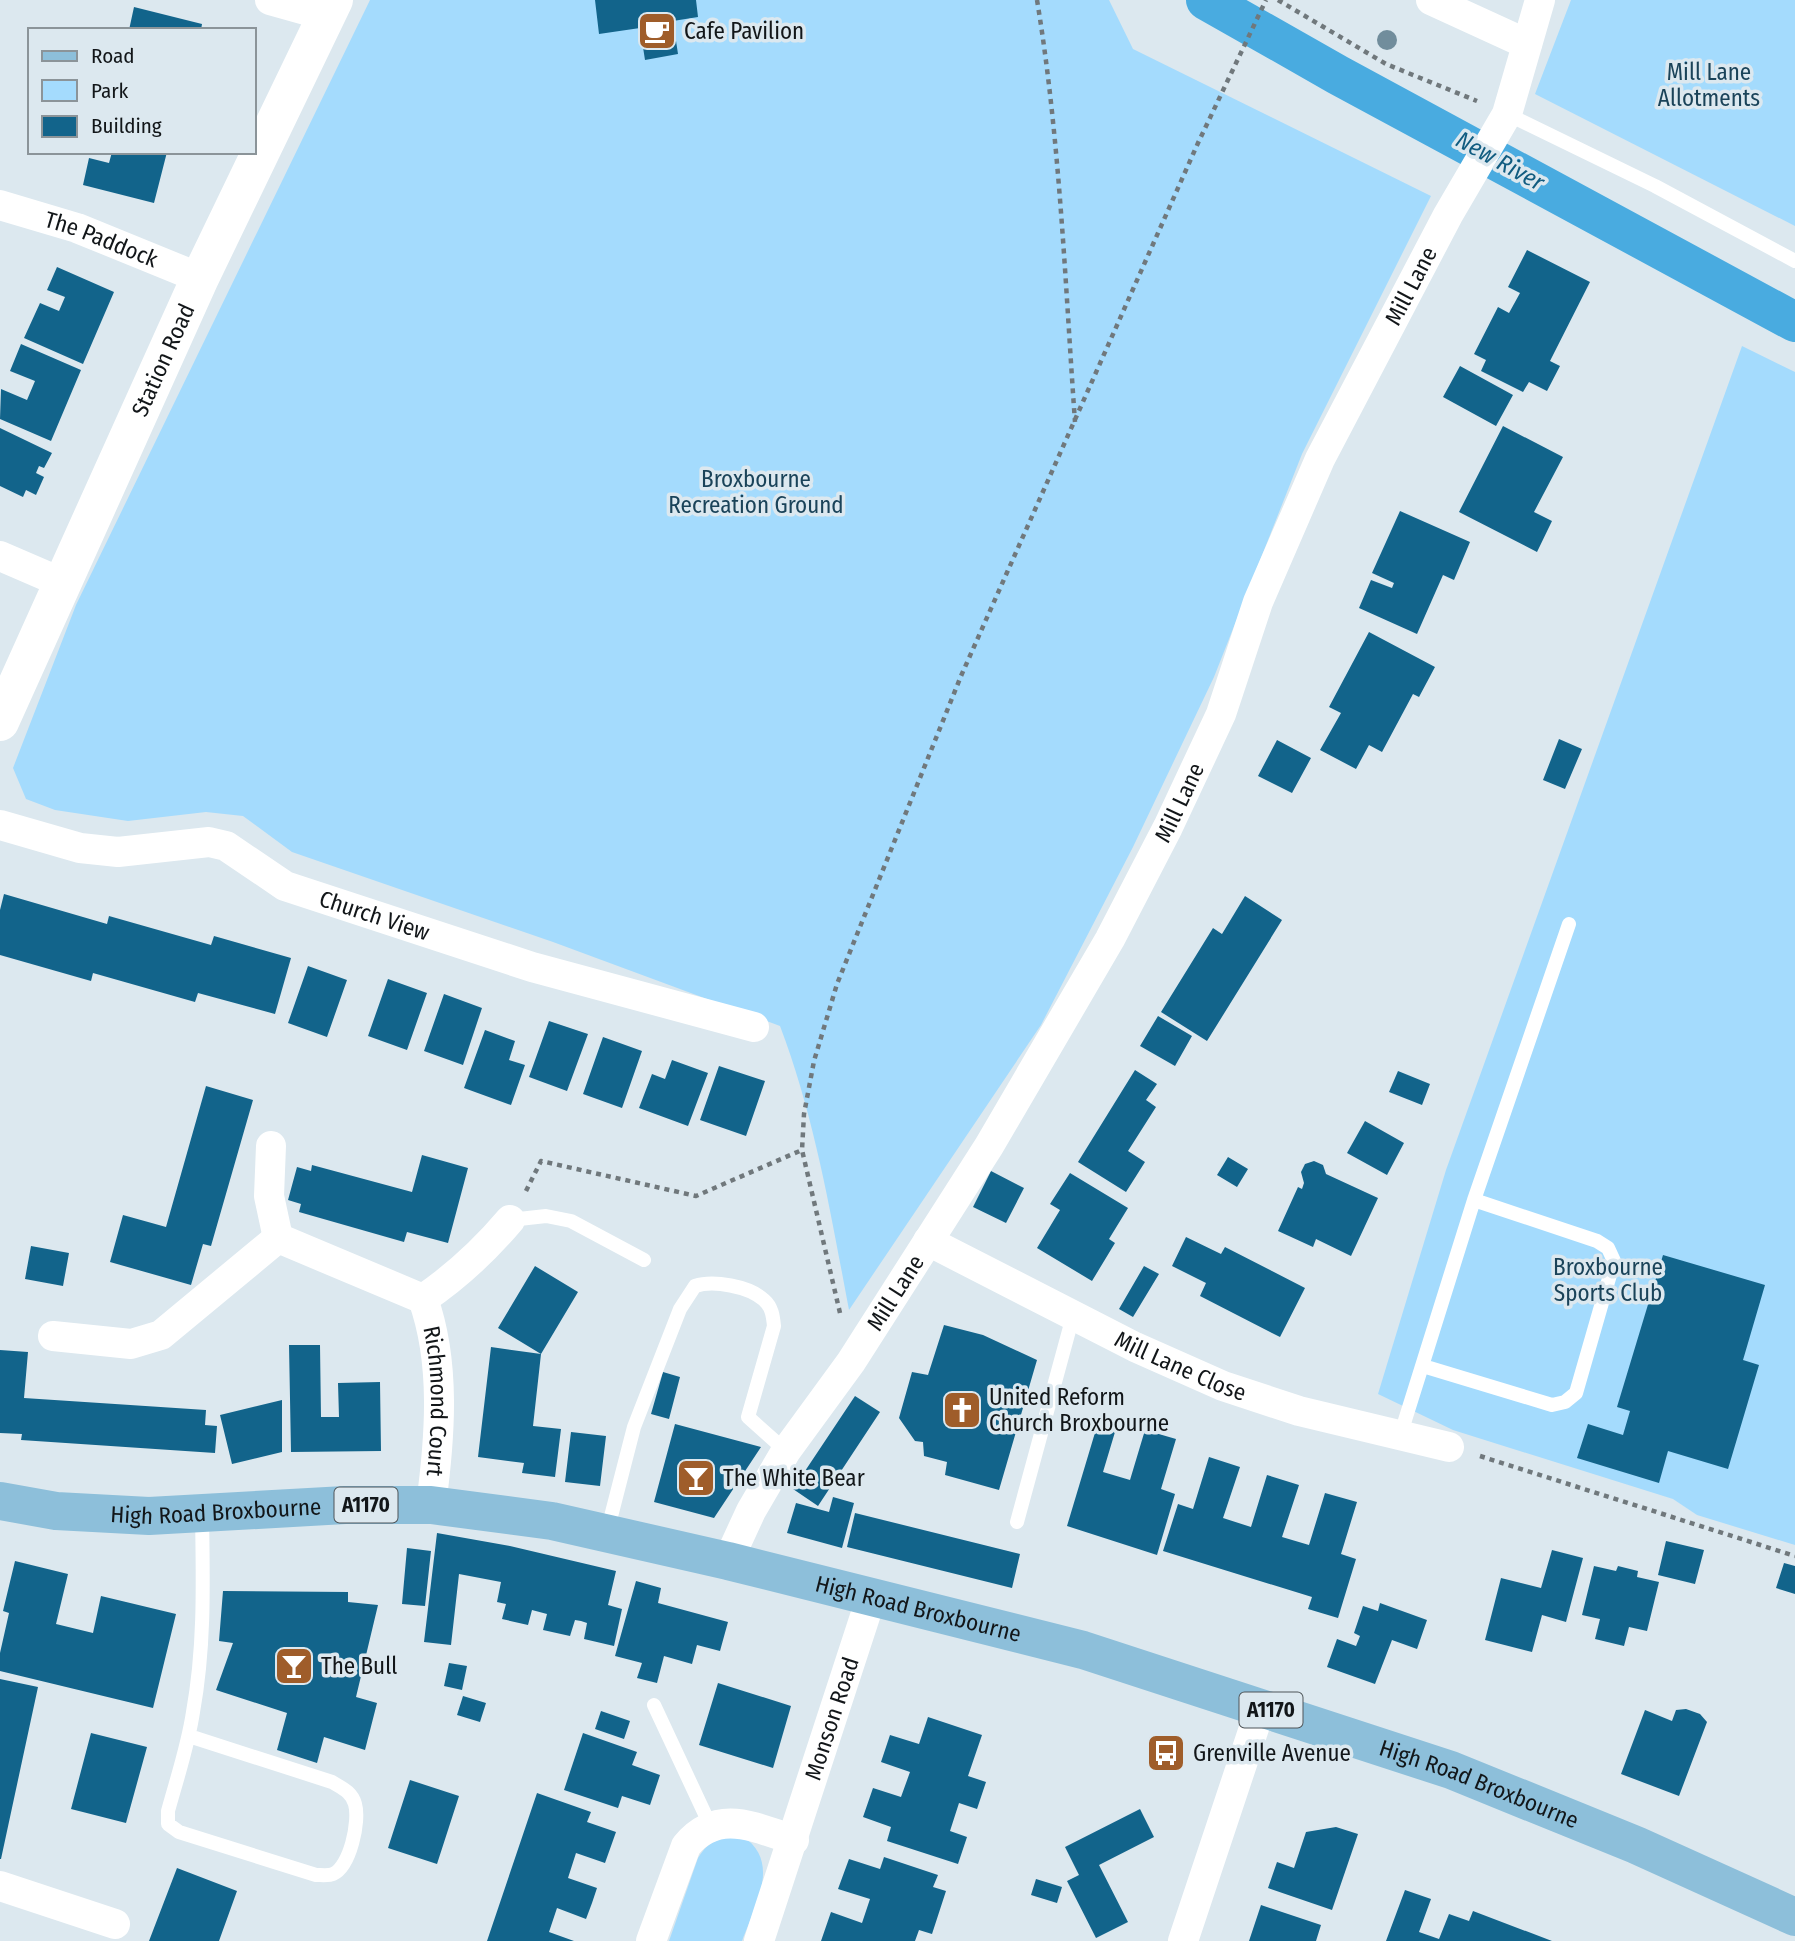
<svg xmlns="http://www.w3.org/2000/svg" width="1795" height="1941" viewBox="0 0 1795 1941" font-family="'Fira Sans Condensed',sans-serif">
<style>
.green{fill:#a4dbfd}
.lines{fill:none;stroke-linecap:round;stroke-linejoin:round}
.canal{stroke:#49abe0;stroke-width:40}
.building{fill:#12648b}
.path{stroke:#70787c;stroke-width:4.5;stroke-dasharray:5 5;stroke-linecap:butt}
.service{stroke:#fff;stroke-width:14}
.minor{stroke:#fff;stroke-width:30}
.secondary{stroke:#fff;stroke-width:38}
.primary{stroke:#8dbfda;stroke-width:38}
.tree{fill:#718d9c}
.labels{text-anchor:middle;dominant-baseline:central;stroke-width:7;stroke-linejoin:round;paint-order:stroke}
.shield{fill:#dce8ef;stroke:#4f5559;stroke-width:2}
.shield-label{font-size:21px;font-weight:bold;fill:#121619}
.poi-label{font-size:23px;fill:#121619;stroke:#dce8ef;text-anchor:start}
.park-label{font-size:23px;fill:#1a4359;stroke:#dce8ef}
.street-label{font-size:23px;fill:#121619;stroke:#dce8ef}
.water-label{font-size:24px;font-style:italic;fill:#115c80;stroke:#dce8ef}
</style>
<rect width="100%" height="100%" fill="#dce8ef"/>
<path class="green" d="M 370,0 L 1109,0 L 1133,49 L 1431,196 L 1302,454 L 1214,677 L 1133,847 L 1041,1025 L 849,1310 C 831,1215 815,1118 780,1026 L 553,942 L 292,852 L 243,816 L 206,812 L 128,821 L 55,810 L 26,799 L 13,768 L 76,605 Z
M 1571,0 L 1795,0 L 1795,226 L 1535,94 Z
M 1742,346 L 1795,372 L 1795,1545 L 1697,1515 L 1673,1499 L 1453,1430 L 1378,1394 L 1446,1170 Z
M 742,1836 C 782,1861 755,1906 742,1941 L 669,1941 L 698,1858 C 710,1839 720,1838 742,1836 Z"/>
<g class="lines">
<path class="canal" d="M 1206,0 L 1338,75 L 1795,322"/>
</g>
<path class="building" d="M 595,0 L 696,0 L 698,17 L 673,21 L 678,54 L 645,60 L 640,28 L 599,34 Z
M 134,7 L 202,24 L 201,30 L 129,30 Z
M 112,152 L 167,152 L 154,203 L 83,185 L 89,158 L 109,163 Z
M 1527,250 L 1590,282 L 1550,361 L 1560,366 L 1547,391 L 1529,382 L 1523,392 L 1481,371 L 1486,360 L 1474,354 L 1498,307 L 1509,313 L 1520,293 L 1508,287 Z
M 57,267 L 114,292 L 83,364 L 24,338 L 40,303 L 59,311 L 65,297 L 47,290 Z
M 21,344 L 81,370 L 51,441 L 0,419 L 1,389 L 27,400 L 35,381 L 10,371 Z
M 1460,366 L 1513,395 L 1496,426 L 1443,397 Z
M 1503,426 L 1563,457 L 1534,512 L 1552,521 L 1537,552 L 1459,512 Z
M 0,428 L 52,453 L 44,468 L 39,466 L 36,473 L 44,477 L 36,495 L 26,490 L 23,497 L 0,486 Z
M 1400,511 L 1470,542 L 1454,580 L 1443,575 L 1417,634 L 1359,608 L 1371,580 L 1392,588 L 1394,583 L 1372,573 Z
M 1369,632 L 1435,667 L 1419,697 L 1413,694 L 1382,752 L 1369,745 L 1356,769 L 1320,750 L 1341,713 L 1329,707 Z
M 1559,739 L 1582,749 L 1565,789 L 1543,780 Z
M 1277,740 L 1311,758 L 1292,793 L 1258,776 Z
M 4,894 L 107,924 L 109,916 L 211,945 L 214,936 L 291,958 L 275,1014 L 198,993 L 195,1002 L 93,973 L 91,981 L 0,955 L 0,910 Z
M 1245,896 L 1282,920 L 1207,1041 L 1161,1012 L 1213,928 L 1222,934 Z
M 308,966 L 347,980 L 327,1037 L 288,1023 Z
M 388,979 L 427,993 L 407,1050 L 368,1036 Z
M 444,994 L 482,1008 L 463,1065 L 424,1051 Z
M 1158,1016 L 1192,1036 L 1175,1066 L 1140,1046 Z
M 549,1021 L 588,1034 L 567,1091 L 529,1077 Z
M 485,1030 L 515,1041 L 509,1060 L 525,1065 L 511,1105 L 464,1088 Z
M 603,1037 L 642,1051 L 622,1108 L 583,1094 Z
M 672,1060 L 708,1073 L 688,1126 L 639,1108 L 652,1074 L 665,1079 Z
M 719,1066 L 765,1081 L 746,1136 L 700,1120 Z
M 1135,1070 L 1157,1084 L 1146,1100 L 1156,1107 L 1128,1151 L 1145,1162 L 1126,1192 L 1078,1162 Z
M 1398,1071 L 1430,1084 L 1422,1105 L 1389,1092 Z
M 206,1086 L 253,1100 L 211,1246 L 203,1244 L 191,1285 L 110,1262 L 123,1215 L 166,1227 Z
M 1365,1121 L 1404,1143 L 1387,1175 L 1347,1153 Z
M 422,1155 L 468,1168 L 448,1243 L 407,1232 L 404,1242 L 299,1212 L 301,1204 L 288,1200 L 297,1167 L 311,1171 L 312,1165 L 412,1192 Z
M 1228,1157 L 1248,1169 L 1237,1187 L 1217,1175 Z
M 1314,1161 L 1323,1165 L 1326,1174 L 1378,1198 L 1351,1256 L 1316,1239 L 1313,1247 L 1278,1231 L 1298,1187 L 1302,1189 L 1304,1183 L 1301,1172 L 1305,1164 Z
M 991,1171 L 1024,1188 L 1006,1223 L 973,1207 Z
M 1070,1173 L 1128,1208 L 1109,1239 L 1115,1243 L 1092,1281 L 1037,1248 L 1060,1210 L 1050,1204 Z
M 1186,1237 L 1221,1254 L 1225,1247 L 1305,1288 L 1280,1337 L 1200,1296 L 1206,1283 L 1172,1266 Z
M 31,1246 L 69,1253 L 63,1286 L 25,1279 Z
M 1663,1255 L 1765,1285 L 1743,1360 L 1759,1365 L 1728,1469 L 1668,1451 L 1659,1483 L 1577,1458 L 1588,1424 L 1623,1435 L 1630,1411 L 1617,1407 Z
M 535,1266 L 578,1292 L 541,1354 L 533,1426 L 561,1429 L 555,1477 L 522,1473 L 524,1463 L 478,1457 L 491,1347 L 541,1354 L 498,1328 Z
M 1144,1266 L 1159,1274 L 1133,1317 L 1119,1309 Z
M 944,1325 L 983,1335 L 1037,1360 L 999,1490 L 945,1475 L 947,1462 L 924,1456 L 923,1442 L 915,1441 L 899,1418 L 912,1372 L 928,1375 Z
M 289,1345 L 320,1345 L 321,1417 L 339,1417 L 338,1383 L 380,1382 L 381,1451 L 291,1452 Z
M 0,1350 L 28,1352 L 24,1398 L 206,1410 L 205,1425 L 217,1426 L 215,1453 L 21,1440 L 22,1434 L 0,1433 Z
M 663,1372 L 680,1377 L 669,1419 L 651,1414 Z
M 855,1396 L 880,1412 L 818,1506 L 793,1489 Z
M 282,1400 L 282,1452 L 232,1464 L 220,1415 Z
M 1100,1416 L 1118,1422 L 1103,1472 L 1130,1480 L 1145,1430 L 1176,1439 L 1161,1489 L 1175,1494 L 1157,1555 L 1067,1526 Z
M 675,1424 L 761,1447 L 714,1518 L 654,1502 Z
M 571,1432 L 606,1436 L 600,1486 L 565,1482 Z
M 1209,1457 L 1240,1467 L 1223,1518 L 1251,1527 L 1267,1475 L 1299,1485 L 1282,1537 L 1309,1545 L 1325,1493 L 1357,1502 L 1341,1554 L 1356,1559 L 1338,1618 L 1308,1609 L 1312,1597 L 1163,1551 L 1178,1504 L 1193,1509 Z
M 833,1497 L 854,1503 L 842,1548 L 787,1533 L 796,1503 L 829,1512 Z
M 855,1513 L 1020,1554 L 1012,1588 L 847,1547 Z
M 437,1533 L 510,1546 L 616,1571 L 608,1605 L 622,1609 L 614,1646 L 584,1639 L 587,1623 L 581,1621 L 575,1620 L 570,1636 L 543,1630 L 547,1614 L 532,1610 L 528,1625 L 502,1619 L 506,1604 L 497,1602 L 501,1582 L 459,1574 L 451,1645 L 424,1642 Z
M 1666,1541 L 1704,1550 L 1695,1584 L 1658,1575 Z
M 407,1548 L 431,1551 L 425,1606 L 402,1604 Z
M 1552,1550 L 1583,1558 L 1566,1622 L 1542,1615 L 1532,1652 L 1485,1640 L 1501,1578 L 1541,1588 Z
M 15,1561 L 68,1574 L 56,1624 L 93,1633 L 101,1596 L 176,1614 L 153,1708 L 0,1671 L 0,1653 L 9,1613 L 3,1611 Z
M 1784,1563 L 1795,1566 L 1795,1594 L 1776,1588 Z
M 1594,1566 L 1616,1571 L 1618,1566 L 1638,1571 L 1637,1577 L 1659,1582 L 1647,1631 L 1629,1627 L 1624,1646 L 1595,1639 L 1600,1619 L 1582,1615 Z
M 636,1581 L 661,1588 L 658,1603 L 728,1622 L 720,1651 L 697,1645 L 692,1664 L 664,1656 L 657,1683 L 637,1678 L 642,1663 L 615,1656 Z
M 223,1591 L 348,1592 L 348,1602 L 378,1605 L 356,1697 L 377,1703 L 365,1750 L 324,1737 L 317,1763 L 277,1750 L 287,1713 L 216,1690 L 233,1643 L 219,1641 Z
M 1380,1603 L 1427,1620 L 1417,1649 L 1392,1640 L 1375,1684 L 1327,1667 L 1337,1639 L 1356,1646 L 1360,1636 L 1354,1633 L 1363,1606 L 1378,1611 Z
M 449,1663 L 467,1666 L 462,1690 L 444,1686 Z
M 0,1679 L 38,1687 L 1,1859 L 0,1859 Z
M 718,1683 L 791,1706 L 773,1768 L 699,1745 Z
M 463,1696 L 486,1703 L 480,1722 L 457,1715 Z
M 1686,1709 L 1700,1714 L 1707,1722 L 1679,1796 L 1621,1774 L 1645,1710 L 1672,1721 L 1676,1710 Z
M 601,1711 L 630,1721 L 624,1739 L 595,1729 Z
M 928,1717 L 982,1735 L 968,1776 L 986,1782 L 977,1809 L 959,1803 L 950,1831 L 967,1837 L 958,1864 L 887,1841 L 891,1827 L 863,1817 L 873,1788 L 901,1797 L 910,1772 L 881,1762 L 890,1735 L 919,1744 Z
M 91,1733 L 147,1747 L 126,1823 L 71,1809 Z
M 583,1733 L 637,1752 L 632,1765 L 660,1775 L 650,1805 L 622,1796 L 618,1808 L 564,1790 Z
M 410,1780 L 459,1796 L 437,1864 L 388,1848 Z
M 537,1793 L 591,1812 L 587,1822 L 616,1832 L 605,1863 L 576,1853 L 568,1878 L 597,1888 L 592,1903 L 586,1919 L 557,1908 L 549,1932 L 574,1941 L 487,1941 Z
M 1140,1809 L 1154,1837 L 1099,1865 L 1128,1922 L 1096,1938 L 1067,1881 L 1079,1875 L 1065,1847 Z
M 1336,1827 L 1358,1834 L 1332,1910 L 1268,1888 L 1277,1862 L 1294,1868 L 1306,1832 Z
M 884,1857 L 938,1875 L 933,1887 L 946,1891 L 932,1934 L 919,1930 L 915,1941 L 821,1941 L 831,1912 L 862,1923 L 870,1899 L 838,1889 L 849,1859 L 880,1869 Z
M 177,1868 L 237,1891 L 219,1941 L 149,1941 Z
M 1036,1879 L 1062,1887 L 1057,1903 L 1031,1895 Z
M 1405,1890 L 1431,1899 L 1419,1932 L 1439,1939 L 1449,1914 L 1469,1921 L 1473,1911 L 1552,1941 L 1386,1941 Z
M 1261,1905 L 1321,1925 L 1316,1941 L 1249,1941 Z"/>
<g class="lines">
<path class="path" d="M 1037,0 C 1060,139 1065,282 1075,422
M 1278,0 L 1386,64 L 1477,101
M 526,1191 L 541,1161 L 696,1196 L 802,1150
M 840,1313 L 802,1150 L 804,1114 L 814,1061 L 837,984 L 961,676 L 1198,143 L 1266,0
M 1480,1456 L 1795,1556"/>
<path class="service" d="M 1507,114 L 1655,186 L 1795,261
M 510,1220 L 546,1216 L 571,1221 L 644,1260
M 1423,1366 L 1552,1405 L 1565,1402 L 1576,1393 L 1614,1261 L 1608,1248 L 1597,1241 L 1474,1200
M 1401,1433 L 1474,1200 L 1569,924
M 1017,1522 L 1073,1316
M 607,1532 L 634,1427 L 680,1309 L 695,1286 C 713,1280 749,1286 764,1300 C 772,1307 773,1316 774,1326 L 748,1417 L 786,1451
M 654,1705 L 711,1827
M 189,1736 L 332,1782 C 342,1788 352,1792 355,1804 C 360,1821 350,1867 333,1874 C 329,1876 321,1875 316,1875 L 179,1832 L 168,1824 L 168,1811 C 177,1778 188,1746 193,1712 C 205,1646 203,1580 202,1514"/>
<g class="minor">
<path d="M 270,0 L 327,16"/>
<path d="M 1431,0 L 1527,44"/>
<path id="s1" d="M 0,205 L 77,228 L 200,278"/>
<path d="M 0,556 L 65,584"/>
<path id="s2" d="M 0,825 L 80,848 L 118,852 L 209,842 L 226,846 L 285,886 L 532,967 L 754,1027"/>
<path d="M 271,1146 L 269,1196 L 278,1238"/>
<path id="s3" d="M 278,1238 L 423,1299 C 446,1363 440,1438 431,1505"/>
<path id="s4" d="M 928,1241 L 1135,1347 L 1223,1386 L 1299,1411 L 1449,1447"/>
<path d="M 423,1299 C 457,1276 483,1252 510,1220"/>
<path d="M 53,1336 L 131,1344 L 161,1335 L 278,1238"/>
<path id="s5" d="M 728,1561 L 751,1511 L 786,1451 L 851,1362 L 989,1146 L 1110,939 L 1168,827 L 1221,714 L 1258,602 L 1320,459 L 1448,215 L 1507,114 L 1540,0"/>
<path d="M 0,1886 L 115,1924"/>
<path d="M 651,1941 L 686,1846 C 717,1808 754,1827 794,1840"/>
<path id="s6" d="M 759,1941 L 871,1598"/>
<path d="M 1183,1941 L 1261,1707"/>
</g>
<path class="secondary" id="s7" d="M 0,722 L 200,278 L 334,0"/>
<path class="primary" id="s8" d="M 0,1501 L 56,1511 L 149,1516 L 345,1505 L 431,1505 L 552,1521 L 728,1561 L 1083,1650 L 1451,1770 L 1636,1845 L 1795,1917"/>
</g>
<circle class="tree" cx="1387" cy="40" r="10"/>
<defs>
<symbol id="cafe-square" viewBox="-11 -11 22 22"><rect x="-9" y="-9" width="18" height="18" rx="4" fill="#9f5d2a" stroke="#dce8ef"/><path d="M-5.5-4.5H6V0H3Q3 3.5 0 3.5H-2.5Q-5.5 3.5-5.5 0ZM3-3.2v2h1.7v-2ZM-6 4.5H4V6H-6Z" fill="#fff"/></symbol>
<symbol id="church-square" viewBox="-11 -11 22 22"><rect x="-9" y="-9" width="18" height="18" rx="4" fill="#9f5d2a" stroke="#dce8ef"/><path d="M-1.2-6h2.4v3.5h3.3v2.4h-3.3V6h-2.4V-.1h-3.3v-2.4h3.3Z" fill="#fff"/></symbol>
<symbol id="bar-square" viewBox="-11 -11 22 22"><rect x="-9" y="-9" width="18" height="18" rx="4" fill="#9f5d2a" stroke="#dce8ef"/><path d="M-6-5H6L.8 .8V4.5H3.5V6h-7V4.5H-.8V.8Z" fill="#fff"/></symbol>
<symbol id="bus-square" viewBox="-11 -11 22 22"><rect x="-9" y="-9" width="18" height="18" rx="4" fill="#9f5d2a" stroke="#dce8ef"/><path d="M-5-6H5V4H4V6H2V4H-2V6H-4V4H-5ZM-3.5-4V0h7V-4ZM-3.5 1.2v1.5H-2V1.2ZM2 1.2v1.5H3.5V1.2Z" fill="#fff"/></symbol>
</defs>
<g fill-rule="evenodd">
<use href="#cafe-square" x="635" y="9" width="44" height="44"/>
<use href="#church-square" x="940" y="1388" width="44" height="44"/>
<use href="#bar-square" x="674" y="1456" width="44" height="44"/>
<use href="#bar-square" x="272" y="1644" width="44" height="44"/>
<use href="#bus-square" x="1144" y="1731" width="44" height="44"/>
</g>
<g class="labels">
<g class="shield">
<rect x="334.5" y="1487.5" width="63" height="35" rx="5"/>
<rect x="1239.5" y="1692.5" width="63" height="35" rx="5"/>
</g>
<g class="shield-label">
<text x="366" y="1505">A1170</text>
<text x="1271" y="1710">A1170</text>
</g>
<g class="poi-label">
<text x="684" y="31">Cafe Pavilion</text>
<text x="989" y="1397">United Reform<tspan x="989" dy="26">Church Broxbourne</tspan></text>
<text x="723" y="1478">The White Bear</text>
<text x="321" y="1666">The Bull</text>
<text x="1193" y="1753">Grenville Avenue</text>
</g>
<g class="park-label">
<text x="1709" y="72">Mill Lane<tspan x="1709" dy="26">Allotments</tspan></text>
<text x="756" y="479">Broxbourne<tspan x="756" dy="26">Recreation Ground</tspan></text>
<text x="1608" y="1267">Broxbourne<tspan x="1608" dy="26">Sports Club</tspan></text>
</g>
<g class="street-label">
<text stroke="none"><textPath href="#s1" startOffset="107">The Paddock</textPath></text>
<text stroke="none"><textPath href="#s5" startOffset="1451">Mill Lane</textPath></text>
<text stroke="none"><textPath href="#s7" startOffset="397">Station Road</textPath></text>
<text stroke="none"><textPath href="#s5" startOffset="884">Mill Lane</textPath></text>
<text stroke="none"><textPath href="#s2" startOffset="396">Church View</textPath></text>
<text stroke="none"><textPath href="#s5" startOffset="317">Mill Lane</textPath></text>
<text stroke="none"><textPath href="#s4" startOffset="282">Mill Lane Close</textPath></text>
<text stroke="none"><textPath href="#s3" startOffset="261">Richmond Court</textPath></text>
<text stroke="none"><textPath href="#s8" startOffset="217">High Road Broxbourne</textPath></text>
<text stroke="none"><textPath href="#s8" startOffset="931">High Road Broxbourne</textPath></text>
<text stroke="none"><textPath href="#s6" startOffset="234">Monson Road</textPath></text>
<text stroke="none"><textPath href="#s8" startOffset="1519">High Road Broxbourne</textPath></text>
</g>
<g class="water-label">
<text transform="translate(1500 161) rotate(29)">New River</text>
</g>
</g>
<rect x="28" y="28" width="228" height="126" fill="#dce8ef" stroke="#8b9499" stroke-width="2"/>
<rect x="42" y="51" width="35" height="10" fill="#8dbfda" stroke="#8b9499" stroke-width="2"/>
<text x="91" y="63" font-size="21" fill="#121619">Road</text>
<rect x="42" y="80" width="35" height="21" fill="#a4dbfd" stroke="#8b9499" stroke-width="2"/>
<text x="91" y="98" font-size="21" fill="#121619">Park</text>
<rect x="42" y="116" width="35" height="21" fill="#12648b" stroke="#8b9499" stroke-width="2"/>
<text x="91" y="133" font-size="21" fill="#121619">Building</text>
</svg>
